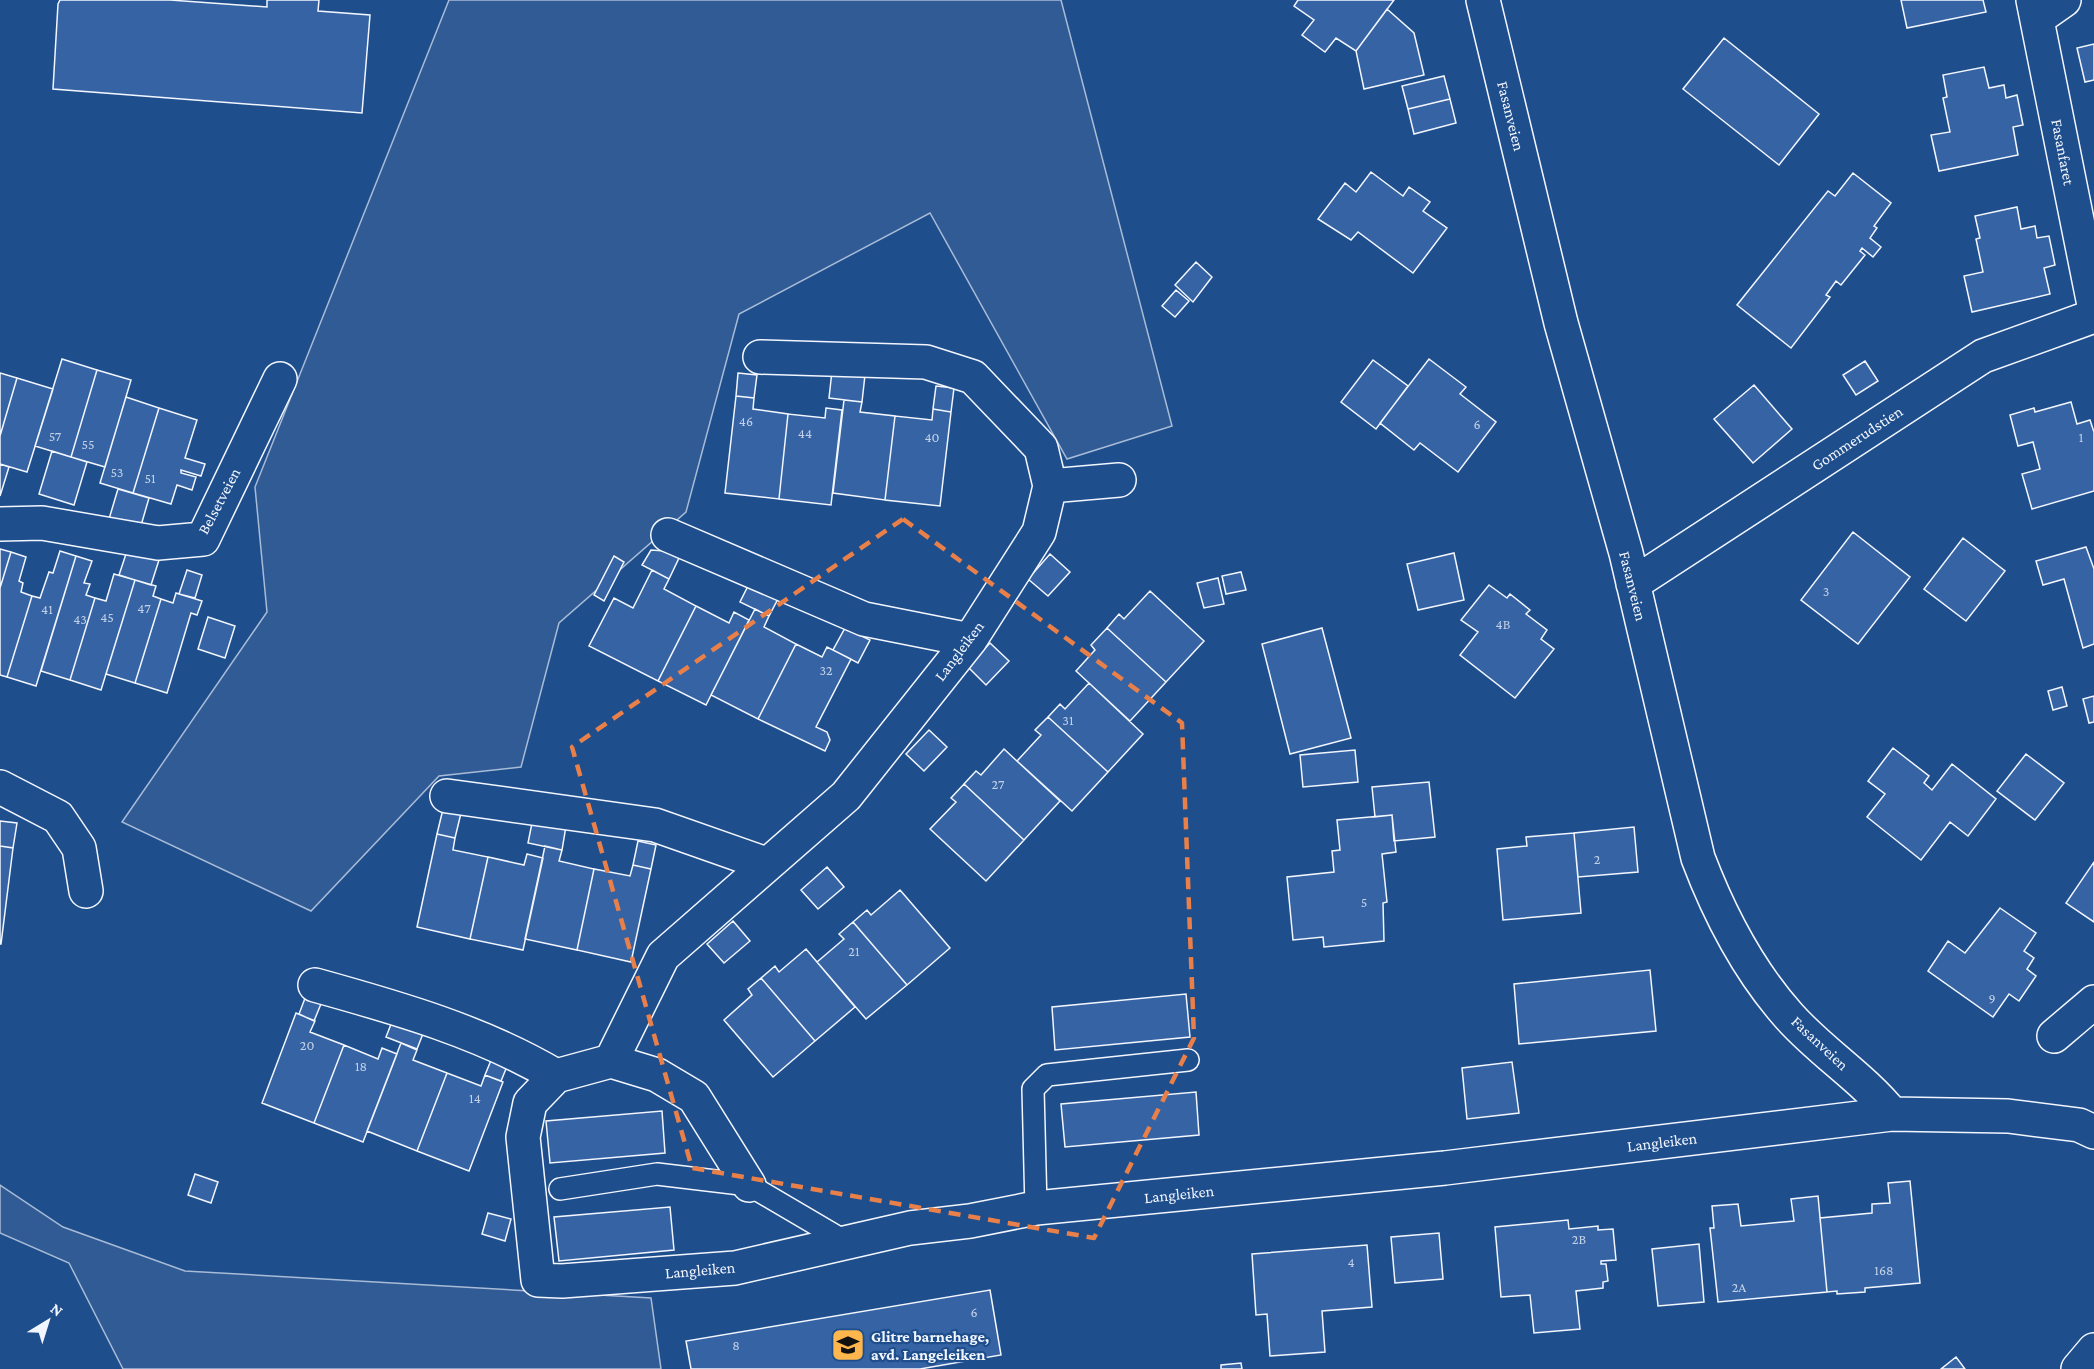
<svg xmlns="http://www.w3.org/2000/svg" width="2094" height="1369" viewBox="0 0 2094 1369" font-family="'Crimson Pro',serif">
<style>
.green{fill:#305b95;stroke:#a8bbd7;stroke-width:1.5}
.building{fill:#3563a3;stroke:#f2f6ff;stroke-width:1.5}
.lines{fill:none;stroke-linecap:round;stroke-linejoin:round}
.service-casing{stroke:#f2f6ff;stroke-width:24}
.minor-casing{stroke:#f2f6ff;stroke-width:36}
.tertiary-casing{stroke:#f2f6ff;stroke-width:36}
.service{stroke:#1f4e8c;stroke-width:21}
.minor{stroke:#1f4e8c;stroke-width:33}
.tertiary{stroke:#1f4e8c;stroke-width:33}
.marked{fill:none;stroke:#ea8049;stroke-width:4.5;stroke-dasharray:12 8;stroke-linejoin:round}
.labels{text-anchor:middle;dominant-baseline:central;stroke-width:4.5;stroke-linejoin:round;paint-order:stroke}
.number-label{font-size:14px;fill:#c3d1e8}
.street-label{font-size:16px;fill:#f2f6ff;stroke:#1f4e8c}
.poi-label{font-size:16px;font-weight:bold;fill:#f2f6ff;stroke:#1f4e8c;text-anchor:start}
</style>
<rect width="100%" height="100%" fill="#1f4e8c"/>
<path class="green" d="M 449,0 L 1061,0 L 1172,426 L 1067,459 L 930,213 L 739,314 L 686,512 L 559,623 L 521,767 L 439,776 L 311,911 L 122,822 L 267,612 L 255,487 Z
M 0,1185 L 63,1227 L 185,1271 L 651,1298 L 661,1369 L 123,1369 L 69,1263 L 0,1233 Z"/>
<path class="building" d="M 60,0 L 170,0 L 267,7 L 267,0 L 319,0 L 318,11 L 370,15 L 362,113 L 53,89 L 58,4 Z
M 1298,0 L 1394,0 L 1356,51 L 1336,38 L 1325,52 L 1302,35 L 1314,20 L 1294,6 Z
M 1901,0 L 1983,0 L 1986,12 L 1907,28 Z
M 1387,9 L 1414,33 L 1424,75 L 1364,89 L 1356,51 Z
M 1724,38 L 1819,114 L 1779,165 L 1683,89 Z
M 2094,44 L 2094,80 L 2085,82 L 2077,48 Z
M 1984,67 L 1989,88 L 2004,85 L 2006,98 L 2017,95 L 2023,125 L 2013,127 L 2018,155 L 1939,171 L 1931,135 L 1950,132 L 1943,98 L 1947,97 L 1943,75 Z
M 1444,76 L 1450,99 L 1408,109 L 1402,86 Z
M 1450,99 L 1456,123 L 1414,134 L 1408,109 Z
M 1371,172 L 1403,196 L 1409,187 L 1430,202 L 1423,211 L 1447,228 L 1413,273 L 1358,232 L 1351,240 L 1318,219 L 1345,183 L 1356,192 Z
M 1853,173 L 1891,203 L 1874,226 L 1877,228 L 1870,238 L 1881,247 L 1873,257 L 1862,248 L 1860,251 L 1865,255 L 1841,285 L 1836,281 L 1826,295 L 1830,297 L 1791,348 L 1737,305 L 1828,191 L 1835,196 Z
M 2017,207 L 2021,229 L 2035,226 L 2037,238 L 2049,236 L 2055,265 L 2044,268 L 2050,294 L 1972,312 L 1964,276 L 1983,272 L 1976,239 L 1980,238 L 1975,216 Z
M 1196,262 L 1212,277 L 1193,302 L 1175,285 Z
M 1176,290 L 1189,301 L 1175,317 L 1162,306 Z
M 62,359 L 97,370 L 71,457 L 35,446 Z
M 1429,359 L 1466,387 L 1460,394 L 1496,422 L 1458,472 L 1420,443 L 1414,450 L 1380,423 Z
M 1373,360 L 1408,386 L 1376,429 L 1341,402 Z
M 1865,361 L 1878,381 L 1856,395 L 1843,375 Z
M 97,370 L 131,380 L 105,467 L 71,457 Z
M 832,371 L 865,375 L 862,402 L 829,398 Z
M 0,373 L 17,378 L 0,436 Z
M 738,373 L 757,375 L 754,398 L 736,396 Z
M 17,378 L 53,389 L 27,472 L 0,464 L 0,436 Z
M 1754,385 L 1792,429 L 1753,463 L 1714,419 Z
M 936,386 L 954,388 L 951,412 L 933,409 Z
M 736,396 L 754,398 L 753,409 L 788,414 L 779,499 L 725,493 Z
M 126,397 L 159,408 L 133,493 L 100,483 Z
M 844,400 L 862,402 L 860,412 L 895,416 L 885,500 L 833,493 Z
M 2071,402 L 2077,424 L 2090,420 L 2094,432 L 2094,491 L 2032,509 L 2022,474 L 2040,469 L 2033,442 L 2018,446 L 2010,415 L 2034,408 L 2035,412 Z
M 159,408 L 197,420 L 185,458 L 205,464 L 201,476 L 181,470 L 181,473 L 196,477 L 192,490 L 177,485 L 171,504 L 133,493 Z
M 826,408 L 842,410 L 831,505 L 779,499 L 788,414 L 825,418 Z
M 933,409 L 951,412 L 940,506 L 885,500 L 895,416 L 932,420 Z
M 52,451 L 87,462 L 74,505 L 39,494 Z
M 0,464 L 9,467 L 0,496 Z
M 118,489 L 149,498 L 140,529 L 109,519 Z
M 1853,532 L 1910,577 L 1858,644 L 1801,600 Z
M 1963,538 L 2005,571 L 1966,621 L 1924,589 Z
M 2086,547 L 2094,569 L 2094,644 L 2083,648 L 2064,579 L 2043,585 L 2036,561 Z
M 0,549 L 11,552 L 0,588 Z
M 651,550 L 665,551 L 679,558 L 669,579 L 642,565 Z
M 60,551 L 76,556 L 36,686 L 7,677 L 32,596 L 40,598 L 49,572 L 53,573 Z
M 127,551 L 159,560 L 151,585 L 119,575 Z
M 11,552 L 26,557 L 19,581 L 23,583 L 21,592 L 32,596 L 7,677 L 0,675 L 0,588 Z
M 1454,553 L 1464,600 L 1418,610 L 1407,564 Z
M 1050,554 L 1070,572 L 1048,596 L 1028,579 Z
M 76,556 L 92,561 L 84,583 L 90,584 L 86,595 L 95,598 L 70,680 L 41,671 Z
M 614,556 L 624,562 L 604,601 L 594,595 Z
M 187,570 L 202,575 L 195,598 L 179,594 Z
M 652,570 L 669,579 L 664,589 L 696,606 L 658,681 L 589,646 L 614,598 L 633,608 Z
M 1241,572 L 1246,590 L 1226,594 L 1222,576 Z
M 114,574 L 135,580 L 101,690 L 70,680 L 95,598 L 106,601 Z
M 1218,578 L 1224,604 L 1204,608 L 1197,583 Z
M 135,580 L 156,586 L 153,596 L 161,599 L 135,683 L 106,674 Z
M 751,580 L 780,595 L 769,616 L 740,602 Z
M 1489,585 L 1507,598 L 1510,594 L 1530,610 L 1526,614 L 1547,630 L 1541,639 L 1554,649 L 1515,698 L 1460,655 L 1478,632 L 1461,620 Z
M 1150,591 L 1204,641 L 1166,682 L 1107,628 L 1119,614 L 1124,619 Z
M 176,593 L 202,601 L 197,615 L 191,613 L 167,693 L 135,683 L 161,599 L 173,603 Z
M 696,606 L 729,623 L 734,612 L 749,620 L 706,705 L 658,681 Z
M 755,609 L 769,616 L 764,627 L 796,644 L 758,719 L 711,695 Z
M 208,617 L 235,626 L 225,658 L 198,649 Z
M 845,628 L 870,640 L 858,663 L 833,650 Z
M 1107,628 L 1166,682 L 1130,721 L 1076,671 L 1095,650 L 1091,645 Z
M 1322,628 L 1351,738 L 1290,754 L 1262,644 Z
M 990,643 L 1009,661 L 986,685 L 968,667 Z
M 796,644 L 822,657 L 827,647 L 851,659 L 816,727 L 827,732 L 830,740 L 825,751 L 758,719 Z
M 1089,683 L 1143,734 L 1108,772 L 1048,717 L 1060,704 L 1065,709 Z
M 2062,687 L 2067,706 L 2053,710 L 2048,691 Z
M 2094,696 L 2094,722 L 2089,723 L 2083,699 Z
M 1048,717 L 1108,772 L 1072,811 L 1017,761 L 1041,735 L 1035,730 Z
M 929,730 L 947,747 L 924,771 L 906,754 Z
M 1893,748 L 1929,776 L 1924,783 L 1932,790 L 1952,764 L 1996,799 L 1968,836 L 1950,822 L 1921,860 L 1867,817 L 1885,794 L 1868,781 Z
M 1004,749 L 1060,801 L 1024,840 L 964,784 L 976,771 L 981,775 Z
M 1355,750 L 1358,782 L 1303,787 L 1300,755 Z
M 2026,754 L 2064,783 L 2035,820 L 1997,791 Z
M 1429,782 L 1435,837 L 1394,841 L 1392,815 L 1375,817 L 1372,787 Z
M 964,784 L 1024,840 L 986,881 L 930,829 L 956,802 L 951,798 Z
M 443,809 L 461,813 L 455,838 L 437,834 Z
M 1392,815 L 1396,852 L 1382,854 L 1387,902 L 1383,903 L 1384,941 L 1324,947 L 1323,937 L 1293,940 L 1287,877 L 1334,872 L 1332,851 L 1340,850 L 1337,820 Z
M 533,818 L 566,826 L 562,850 L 528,843 Z
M 0,821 L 17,823 L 13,848 L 0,846 Z
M 1634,827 L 1638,872 L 1578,877 L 1574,833 Z
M 1574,833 L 1581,913 L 1503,920 L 1497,849 L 1527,846 L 1526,837 Z
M 437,834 L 455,838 L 453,850 L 488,857 L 470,939 L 417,927 Z
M 638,841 L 656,845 L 651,869 L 633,865 Z
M 0,846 L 13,848 L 1,944 L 0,944 Z
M 545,846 L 562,850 L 559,861 L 594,869 L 577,950 L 525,939 Z
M 527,854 L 543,858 L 523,950 L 470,939 L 488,857 L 524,865 Z
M 2094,862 L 2094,922 L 2066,903 Z
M 633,865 L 651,869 L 631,962 L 577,950 L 594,869 L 630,876 Z
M 827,867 L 844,887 L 818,909 L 801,890 Z
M 900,890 L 950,948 L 907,985 L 853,922 L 867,910 L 871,915 Z
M 2000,908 L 2036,933 L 2024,951 L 2034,958 L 2027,969 L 2036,976 L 2019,1001 L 2009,994 L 1993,1017 L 1928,971 L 1948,941 L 1965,953 Z
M 733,921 L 750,941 L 724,963 L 707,944 Z
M 853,922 L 907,985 L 866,1019 L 817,962 L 844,939 L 839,934 Z
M 806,949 L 855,1007 L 815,1041 L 761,978 L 775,966 L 779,972 Z
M 1650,970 L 1656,1031 L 1519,1044 L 1514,984 Z
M 761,978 L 815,1041 L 773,1077 L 724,1020 L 752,995 L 748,989 Z
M 307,993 L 323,999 L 314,1021 L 299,1014 Z
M 1186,994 L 1190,1037 L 1055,1050 L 1052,1007 Z
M 296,1013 L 315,1021 L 310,1032 L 344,1045 L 314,1123 L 262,1103 Z
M 395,1014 L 426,1026 L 417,1049 L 386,1037 Z
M 401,1043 L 417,1050 L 413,1060 L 447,1073 L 417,1151 L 367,1131 Z
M 344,1045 L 378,1059 L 382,1048 L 397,1054 L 363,1142 L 314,1123 Z
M 494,1053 L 510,1059 L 501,1081 L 485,1075 Z
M 1512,1062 L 1519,1113 L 1467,1119 L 1462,1068 Z
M 447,1073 L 481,1086 L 485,1075 L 503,1082 L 469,1171 L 417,1151 Z
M 1196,1092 L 1199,1135 L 1065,1147 L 1061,1104 Z
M 662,1111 L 665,1153 L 550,1163 L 546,1121 Z
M 195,1174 L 218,1182 L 211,1203 L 188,1195 Z
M 1910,1181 L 1920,1283 L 1865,1288 L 1865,1292 L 1837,1294 L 1837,1291 L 1827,1292 L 1820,1218 L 1872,1213 L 1872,1204 L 1890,1203 L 1888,1183 Z
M 1818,1196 L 1827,1292 L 1718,1302 L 1710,1228 L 1714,1228 L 1712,1206 L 1738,1204 L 1741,1226 L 1794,1221 L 1791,1199 Z
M 670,1207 L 674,1250 L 559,1261 L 554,1217 Z
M 488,1213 L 511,1219 L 505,1241 L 482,1234 Z
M 1568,1220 L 1569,1229 L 1598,1226 L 1598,1230 L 1613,1229 L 1616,1260 L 1601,1261 L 1601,1264 L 1606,1264 L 1608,1281 L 1603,1282 L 1603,1288 L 1576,1291 L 1580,1329 L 1534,1333 L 1530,1295 L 1501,1297 L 1495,1227 Z
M 1439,1233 L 1443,1279 L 1395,1283 L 1391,1237 Z
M 1699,1244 L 1704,1302 L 1658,1306 L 1652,1249 Z
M 1367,1245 L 1372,1307 L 1322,1311 L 1325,1352 L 1270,1356 L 1267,1314 L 1256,1315 L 1252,1254 Z
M 990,1290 L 1001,1355 L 920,1369 L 691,1369 L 686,1341 Z
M 1956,1357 L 1965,1369 L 1941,1369 Z
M 1241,1363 L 1242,1369 L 1221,1369 L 1221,1365 Z"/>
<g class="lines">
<defs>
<path id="service" d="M 560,1189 L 657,1174 L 749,1185 L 846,1242
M 1036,1208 L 1033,1089 L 1047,1075 L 1188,1060"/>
<path id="minor" d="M 1483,0 L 1561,323 L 1626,553 L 1698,858 C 1720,916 1748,970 1789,1016 C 1821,1052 1862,1077 1892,1114
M 2033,0 L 2094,305
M 2037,19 L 2064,0
M 1050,486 L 1119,480
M 0,524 L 42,523 L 158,543 L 203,539 L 280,379
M 668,535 L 864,619 L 970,640
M 1633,584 L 1983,356 L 2094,316
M 0,787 L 58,817 L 79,848 L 86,891
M 447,796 L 655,825 L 766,864
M 315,985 C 398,1008 482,1032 556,1076
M 2054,1036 L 2094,1002
M 611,1061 L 663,956 L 846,796 L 970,640 L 1039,532 L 1050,486 L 1041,448 L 973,377 L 926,362 L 760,357
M 749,1185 L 694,1097 L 657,1075 L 611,1061 L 556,1076 L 530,1103 L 523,1137 L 538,1280 L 562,1281 L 735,1268 L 910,1228 L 970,1221 L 1036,1208 L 1445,1168 L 1892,1114 L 2008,1116 L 2079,1125 L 2094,1132"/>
<path id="tertiary" d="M 2078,1369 L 2094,1350"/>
</defs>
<use href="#service" class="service-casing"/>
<use href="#minor" class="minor-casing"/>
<use href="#tertiary" class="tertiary-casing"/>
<use href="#service" class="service"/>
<use href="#minor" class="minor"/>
<use href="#tertiary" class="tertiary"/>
</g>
<path class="marked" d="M 903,519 L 1182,723 L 1194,1038 L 1094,1238 L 692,1168 L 572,747 Z"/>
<defs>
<symbol id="school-square" viewBox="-11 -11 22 22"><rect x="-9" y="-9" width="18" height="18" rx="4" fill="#ffb74d" stroke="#1f4e8c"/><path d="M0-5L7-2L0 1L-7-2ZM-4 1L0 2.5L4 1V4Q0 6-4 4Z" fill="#111"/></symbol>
</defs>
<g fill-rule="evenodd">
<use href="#school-square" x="829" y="1326" width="38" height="38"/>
</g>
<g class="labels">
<g class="number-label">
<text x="746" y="421">46</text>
<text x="1477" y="424">6</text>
<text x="805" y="433">44</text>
<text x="55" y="436">57</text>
<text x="932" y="437">40</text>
<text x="2081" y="437">1</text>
<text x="88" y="444">55</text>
<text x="117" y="472">53</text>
<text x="150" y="478">51</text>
<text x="1826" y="591">3</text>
<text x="144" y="608">47</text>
<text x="47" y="609">41</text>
<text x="107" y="617">45</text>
<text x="80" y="619">43</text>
<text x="1503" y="624">4B</text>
<text x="826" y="670">32</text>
<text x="1068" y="720">31</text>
<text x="998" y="784">27</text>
<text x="1597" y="859">2</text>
<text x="1364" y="902">5</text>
<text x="854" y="951">21</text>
<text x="1992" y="998">9</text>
<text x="307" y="1045">20</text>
<text x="361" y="1066">18</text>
<text x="475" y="1098">14</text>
<text x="1579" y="1239">2B</text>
<text x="1351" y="1262">4</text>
<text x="1884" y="1270">168</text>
<text x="1739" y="1287">2A</text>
<text x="974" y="1312">6</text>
<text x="736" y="1345">8</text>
</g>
<g class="street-label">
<text transform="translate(1511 116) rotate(76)">Fasanveien</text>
<text transform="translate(2063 152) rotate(79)">Fasanfaret</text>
<text transform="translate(1857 438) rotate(-33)">Gommerudstien</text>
<text transform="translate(219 501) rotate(-62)">Belsetveien</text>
<text transform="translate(1633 586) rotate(76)">Fasanveien</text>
<text transform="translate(959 651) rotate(-53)">Langleiken</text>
<text transform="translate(1820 1043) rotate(43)">Fasanveien</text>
<text transform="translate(1662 1142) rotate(-7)">Langleiken</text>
<text transform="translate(1179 1194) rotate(-6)">Langleiken</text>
<text transform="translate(700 1270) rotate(-5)">Langleiken</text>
</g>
<g class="poi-label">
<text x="871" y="1336">Glitre barnehage,<tspan x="871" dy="18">avd. Langeleiken</tspan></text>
</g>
</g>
<g transform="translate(48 1321) rotate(38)" stroke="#1f4e8c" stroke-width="4.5" paint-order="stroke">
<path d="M0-4.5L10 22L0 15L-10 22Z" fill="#f2f6ff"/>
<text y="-9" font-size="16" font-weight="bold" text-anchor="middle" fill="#f2f6ff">N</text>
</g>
</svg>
